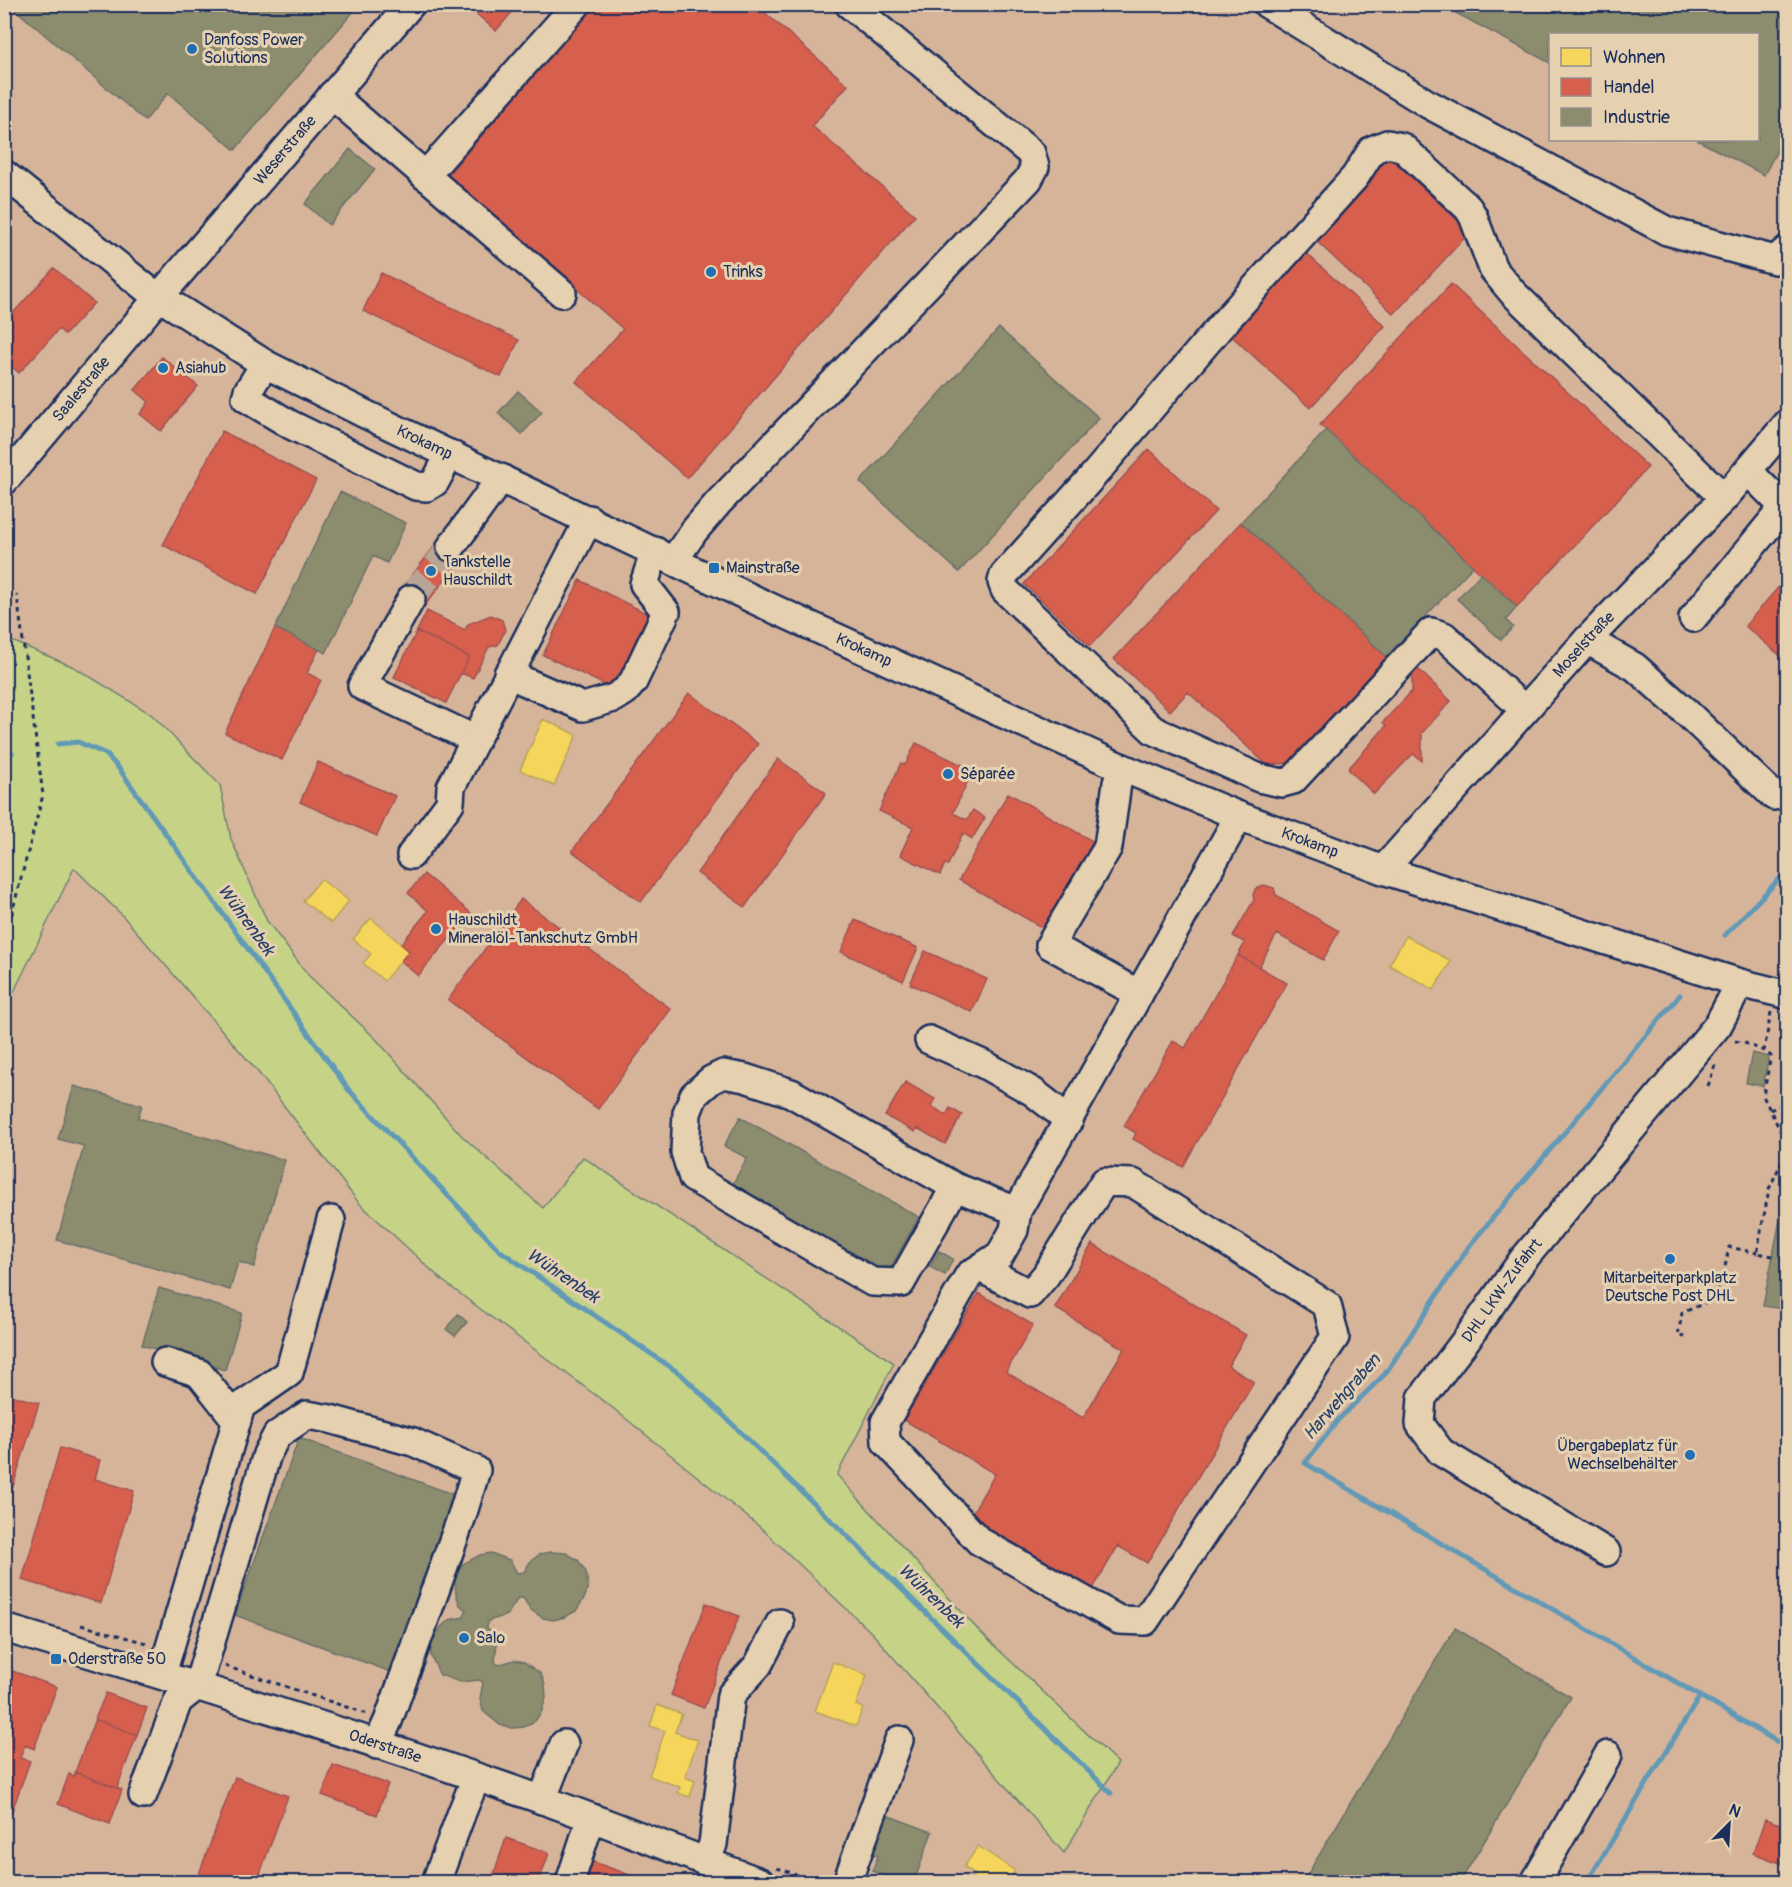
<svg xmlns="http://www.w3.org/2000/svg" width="1792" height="1887" viewBox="0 0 1792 1887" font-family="Pangolin,sans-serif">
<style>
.built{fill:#d6b49a;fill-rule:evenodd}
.green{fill:#c6d387;stroke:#708172;stroke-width:1.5}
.homes{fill:#f6d55c;stroke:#b4a35d;stroke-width:1.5}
.shops{fill:#d6604d;stroke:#9e5152;stroke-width:1.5}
.industry{fill:#8c8c6e;stroke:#6a7069;stroke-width:1.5}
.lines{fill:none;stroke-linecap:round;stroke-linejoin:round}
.stream{stroke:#6299b6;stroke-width:5}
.minor-tunnel{stroke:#b9a596;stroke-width:27;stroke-dasharray:27 14;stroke-linecap:butt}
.minor-casing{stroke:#1b2f5e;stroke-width:32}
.path{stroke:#1b2f5e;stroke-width:3;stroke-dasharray:4.5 4.5;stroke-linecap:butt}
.minor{stroke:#e5d0af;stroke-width:27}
.poi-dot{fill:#1f6fb2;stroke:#e5d0af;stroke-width:2}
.labels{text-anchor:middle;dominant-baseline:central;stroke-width:6;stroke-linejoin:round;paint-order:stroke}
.poi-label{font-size:16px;fill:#1b2f5e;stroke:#e5d0af;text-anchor:start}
.street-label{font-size:16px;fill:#1b2f5e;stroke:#e5d0af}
.water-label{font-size:18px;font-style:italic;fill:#27416d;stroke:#e5d0af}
</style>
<rect width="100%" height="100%" fill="#e1c3a4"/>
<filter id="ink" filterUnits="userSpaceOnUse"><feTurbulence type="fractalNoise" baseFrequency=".0167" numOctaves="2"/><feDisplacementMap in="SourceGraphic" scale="12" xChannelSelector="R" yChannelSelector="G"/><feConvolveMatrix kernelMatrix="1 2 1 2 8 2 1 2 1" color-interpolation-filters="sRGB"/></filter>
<g filter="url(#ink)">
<path class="built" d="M 5,5 L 1787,5 L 1787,1882 L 5,1882 ZM 1550,34 L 1758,34 L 1758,140 L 1550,140 Z"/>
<path class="green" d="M 12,641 L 74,667 L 151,714 L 220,785 L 231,839 L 267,921 L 309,976 L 376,1039 L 462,1136 L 543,1208 L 583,1157 L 894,1363 L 837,1475 L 981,1633 L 1118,1763 L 1064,1853 L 872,1633 L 761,1528 L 614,1409 L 443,1281 L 359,1203 L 258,1072 L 122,915 L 74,868 L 5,1010 L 4,816 L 8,792 L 4,791 L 4,642 Z"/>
<path class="homes" d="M 543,719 L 577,735 L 554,786 L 520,770 Z
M 321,879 L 349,901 L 331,923 L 303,901 Z
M 371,918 L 409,951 L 384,981 L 363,963 L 371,954 L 353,939 Z
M 1406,936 L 1451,961 L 1434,990 L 1389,965 Z
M 833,1662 L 867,1675 L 856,1705 L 863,1708 L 856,1726 L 815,1711 Z
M 657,1705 L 682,1714 L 675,1732 L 698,1740 L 685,1777 L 695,1781 L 690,1797 L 678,1793 L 680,1787 L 649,1776 L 665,1731 L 650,1726 Z
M 978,1846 L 1015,1871 L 1007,1882 L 969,1882 L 975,1874 L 964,1867 Z"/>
<path class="shops" d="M 465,4 L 519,4 L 496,31 Z
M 595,4 L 755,4 L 848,85 L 812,126 L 915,215 L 687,478 L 576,382 L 623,329 L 447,176 Z
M 1387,155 L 1470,232 L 1394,314 L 1311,236 Z
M 1302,249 L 1385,326 L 1310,408 L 1226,331 Z
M 54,268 L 94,303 L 65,335 L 59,329 L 19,373 L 4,360 L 4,323 Z
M 381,273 L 519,340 L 501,377 L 363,311 Z
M 1451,284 L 1648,467 L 1517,607 L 1320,425 Z
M 162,357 L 198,386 L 161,431 L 140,414 L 149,402 L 135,390 Z
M 222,431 L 316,480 L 257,594 L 163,545 Z
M 1149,449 L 1216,511 L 1090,646 L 1024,584 Z
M 1241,522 L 1387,657 L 1289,763 L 1267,765 L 1188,692 L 1170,711 L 1114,659 Z
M 440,539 L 463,556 L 423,608 L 400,591 Z
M 1788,576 L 1788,662 L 1745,626 Z
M 580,580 L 650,615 L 613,689 L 543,655 Z
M 427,611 L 465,630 L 468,624 L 491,615 L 502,620 L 505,630 L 498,645 L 489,647 L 473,678 L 461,673 L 469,657 L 417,631 Z
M 275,628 L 319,649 L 307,673 L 321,680 L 282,760 L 225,733 Z
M 417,631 L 469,657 L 446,703 L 394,677 Z
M 1412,663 L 1451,701 L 1422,733 L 1422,761 L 1413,754 L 1374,794 L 1348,769 L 1386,726 L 1383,722 L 1412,691 Z
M 689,693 L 758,744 L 641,902 L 572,851 Z
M 916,743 L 973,770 L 953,813 L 967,820 L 973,810 L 985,818 L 972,839 L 963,833 L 948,865 L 945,864 L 940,875 L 900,855 L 913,827 L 879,811 L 901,763 L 905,765 Z
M 778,759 L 826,793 L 745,907 L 697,873 Z
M 318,762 L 395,796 L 377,836 L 300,802 Z
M 1008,793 L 1096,843 L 1046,930 L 959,880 Z
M 424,874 L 471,913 L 418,976 L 401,961 L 409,951 L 401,944 L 428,911 L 408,893 Z
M 1264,885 L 1274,888 L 1276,895 L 1339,931 L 1323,960 L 1277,934 L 1259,967 L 1238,955 L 1245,943 L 1233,936 L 1254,900 L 1253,895 L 1255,889 Z
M 521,899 L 671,1009 L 598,1109 L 448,1000 Z
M 855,920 L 918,948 L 903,981 L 841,952 Z
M 925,951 L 987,979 L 972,1012 L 910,984 Z
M 1238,955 L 1287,983 L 1183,1167 L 1133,1139 L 1136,1133 L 1124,1126 L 1173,1041 L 1185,1048 Z
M 905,1082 L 935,1099 L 931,1106 L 946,1115 L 950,1108 L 962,1115 L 945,1144 L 917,1128 L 915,1132 L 885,1116 Z
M 1092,1244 L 1246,1335 L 1228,1366 L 1254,1382 L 1147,1563 L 1118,1546 L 1091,1592 L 968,1520 L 995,1474 L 904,1420 L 979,1293 L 1033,1325 L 1006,1372 L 1083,1418 L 1124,1349 L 1055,1308 Z
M 4,1393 L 39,1403 L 4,1515 Z
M 60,1448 L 100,1460 L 95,1479 L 134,1491 L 101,1603 L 22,1580 Z
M 706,1603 L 739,1616 L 704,1708 L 671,1695 Z
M 4,1668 L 57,1687 L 34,1749 L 25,1745 L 20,1758 L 30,1761 L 12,1811 L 4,1808 Z
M 106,1693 L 147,1708 L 137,1735 L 95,1719 Z
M 95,1719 L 137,1735 L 117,1788 L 75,1772 Z
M 333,1765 L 388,1784 L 377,1815 L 322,1795 Z
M 75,1772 L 122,1790 L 110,1824 L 58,1804 L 69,1774 L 74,1776 Z
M 235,1777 L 288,1796 L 257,1882 L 196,1882 Z
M 1765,1819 L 1788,1827 L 1788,1866 L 1753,1853 Z
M 506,1838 L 549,1853 L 539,1882 L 491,1882 Z
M 591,1861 L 638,1878 L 636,1882 L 583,1882 Z"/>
<path class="industry" d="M 9,4 L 360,4 L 235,150 L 168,93 L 145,121 Z
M 1439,4 L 1788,4 L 1788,130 L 1764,175 L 1697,140 L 1758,140 L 1758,34 L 1550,34 L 1550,63 Z
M 350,149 L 375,169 L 329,225 L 305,204 Z
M 999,328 L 1099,418 L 959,572 L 860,482 Z
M 518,391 L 542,412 L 522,434 L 498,413 Z
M 1326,430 L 1473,566 L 1387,657 L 1241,522 Z
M 340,492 L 406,523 L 387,563 L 373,556 L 326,653 L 275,628 Z
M 1481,573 L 1517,607 L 1506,620 L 1513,627 L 1501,640 L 1457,599 Z
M 1752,1053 L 1769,1057 L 1763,1086 L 1746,1083 Z
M 74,1086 L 142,1105 L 138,1118 L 285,1160 L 254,1267 L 238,1262 L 230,1290 L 57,1240 L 84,1146 L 58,1139 Z
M 740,1117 L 919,1217 L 887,1274 L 731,1187 L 747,1158 L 724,1146 Z
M 1788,1179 L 1788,1310 L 1763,1306 Z
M 939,1251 L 953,1259 L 945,1275 L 930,1267 Z
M 159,1288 L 242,1313 L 225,1370 L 142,1345 Z
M 458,1314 L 467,1322 L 455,1336 L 446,1329 Z
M 299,1438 L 455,1495 L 391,1672 L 235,1615 Z
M 551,1552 L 566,1553 L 578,1560 L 586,1572 L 588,1586 L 585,1597 L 576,1611 L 565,1617 L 553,1620 L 543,1618 L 531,1610 L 523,1598 L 518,1598 L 507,1615 L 488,1621 L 487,1628 L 494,1633 L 497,1642 L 495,1662 L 498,1665 L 514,1660 L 524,1662 L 541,1674 L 545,1685 L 546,1697 L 542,1711 L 535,1721 L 524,1727 L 512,1728 L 500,1725 L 483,1711 L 480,1698 L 483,1683 L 480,1680 L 460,1682 L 440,1675 L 431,1656 L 431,1643 L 441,1627 L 449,1620 L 464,1617 L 466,1610 L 460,1605 L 456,1594 L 455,1582 L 457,1572 L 463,1564 L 480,1555 L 491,1553 L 510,1560 L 517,1573 L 524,1572 L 530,1562 L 540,1554 Z
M 1455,1628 L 1571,1697 L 1460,1882 L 1303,1882 Z
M 881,1813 L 932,1832 L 914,1882 L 903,1882 L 872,1871 L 878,1856 L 867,1851 Z"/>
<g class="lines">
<path class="stream" d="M 58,744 L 78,742 L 106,754 L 120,770 L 348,1089 L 499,1250 L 682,1375 L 1111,1793
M 4,753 L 12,753
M 1725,935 L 1788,870
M 1680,995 L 1470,1245 L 1385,1374 L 1338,1420 L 1305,1463 L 1788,1748
M 1587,1882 L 1700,1696"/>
<path class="minor-tunnel" d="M 411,599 L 451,547"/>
<defs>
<g id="minor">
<path d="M 1267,4 L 1428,104 L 1667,231 L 1775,260 L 1788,249"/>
<path d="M 332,95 L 562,293"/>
<path id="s1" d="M 4,174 L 147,289 L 265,364 L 365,414 L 774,609 L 1118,766 L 1239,816 L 1383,870 L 1740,983 L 1788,995"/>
<path d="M 425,176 L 577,4"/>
<path d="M 265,364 L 248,391 L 246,398 L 291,425 L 416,486 L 427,487 L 435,482 L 450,454"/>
<path id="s2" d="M 4,481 L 159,297 L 411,4"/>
<path d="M 451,547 L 501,478"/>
<path d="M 674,560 L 694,531 L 718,503 L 1028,180 L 1035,167 L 1031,153 L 849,4"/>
<path d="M 411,599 L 362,686 L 474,739"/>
<path d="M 1693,618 L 1784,507 L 1756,479 L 1746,473"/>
<path d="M 1587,640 L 1635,667 L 1686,712 L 1774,796"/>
<path d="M 508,674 L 583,707 L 614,698 L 625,691 L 633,682 L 666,612 L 644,584 L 655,551"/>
<path d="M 1525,710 L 1444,636 L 1431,632 L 1293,780 L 1282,783 L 1259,778 L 1153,730 L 1005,590 L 1002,582 L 1004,575 L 1093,476 L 1219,328 L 1355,177 L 1372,150 L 1387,144 L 1402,147 L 1468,208 L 1473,216 L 1493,269 L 1513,293 L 1724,498"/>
<path d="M 1123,768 L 1117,783 L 1108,847 L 1050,945 L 1139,994"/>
<path d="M 411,855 L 450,803 L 451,787 L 589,519"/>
<path id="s3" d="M 1383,870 L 1587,640 L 1724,498 L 1788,423"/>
<path d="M 929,1040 L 985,1065 L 1033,1092 L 1069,1120"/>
<path d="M 955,1187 L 901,1283 L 872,1282 L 693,1178 L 685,1152 L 687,1113 L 694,1095 L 711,1080 L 723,1074 L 745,1078 L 791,1093 L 955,1187 L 1017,1211"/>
<path d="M 981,1268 L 1030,1294 L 1046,1275 L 1104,1182 L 1133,1183 L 1327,1305 L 1335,1337 L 1145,1621 L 1119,1620 L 979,1541 L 886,1442 L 885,1422 L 969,1275 L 1000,1255 L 1014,1230 L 1017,1211 L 1239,816"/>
<path d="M 165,1362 L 199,1373 L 237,1421"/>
<path id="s4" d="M 1606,1552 L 1441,1452 L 1420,1424 L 1422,1398 L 1466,1340 L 1522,1261 L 1718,1025 L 1740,983"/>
<path id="s5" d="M 4,1628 C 184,1681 363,1737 540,1799 C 614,1825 687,1855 760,1882"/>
<path d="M 162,1674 L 241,1406 L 289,1373 L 331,1220"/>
<path d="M 143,1795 L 178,1701 L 198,1685 L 267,1454 L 277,1435 L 307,1415 L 330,1419 L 413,1442 L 476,1470 L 462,1516 L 388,1721 L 377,1745"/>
<path d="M 542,1800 L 564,1744"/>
<path d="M 706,1862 L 713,1844 L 731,1695 L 758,1665 L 780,1623"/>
<path d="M 436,1882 L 462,1812 L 476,1778"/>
<path d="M 570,1882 L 591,1818"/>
<path d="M 847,1882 L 899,1740"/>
<path d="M 1535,1882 L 1608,1755"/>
</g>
</defs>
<use href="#minor" class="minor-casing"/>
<path class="path" d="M 4,931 L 9,924 L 43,795 L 17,595
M 1771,1012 L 1764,1051 L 1771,1056 L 1763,1096 L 1788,1146
M 1735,1041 L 1745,1043 L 1764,1051
M 1708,1086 L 1715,1065
M 1770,1110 L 1783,1104 L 1788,1096
M 1773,1256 L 1757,1253 L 1769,1189 L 1788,1148
M 1685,1337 L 1678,1336 L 1682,1313 L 1709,1301 L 1722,1282 L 1729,1247 L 1757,1253
M 81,1625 L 150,1644
M 225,1666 L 367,1714
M 777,1868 L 818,1882"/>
<use href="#minor" class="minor"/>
</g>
</g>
<g class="poi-dot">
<circle cx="192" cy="49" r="6"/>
<circle cx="711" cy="272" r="6"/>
<circle cx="163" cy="368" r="6"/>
<rect x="708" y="562" width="12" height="12" rx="3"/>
<circle cx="431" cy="571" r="6"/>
<circle cx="948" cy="774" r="6"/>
<circle cx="436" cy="929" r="6"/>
<circle cx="1670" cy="1259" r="6"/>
<circle cx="1690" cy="1455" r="6"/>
<circle cx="464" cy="1638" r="6"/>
<rect x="50" y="1653" width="12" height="12" rx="3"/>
</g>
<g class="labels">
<g class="poi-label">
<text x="204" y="40">Danfoss Power<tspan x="204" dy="18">Solutions</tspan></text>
<text x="723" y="272">Trinks</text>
<text x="175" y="368">Asiahub</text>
<text x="443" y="562">Tankstelle<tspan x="443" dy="18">Hauschildt</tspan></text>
<text x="726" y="568">Mainstraße</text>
<text x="960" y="774">Séparée</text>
<text x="448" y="920">Hauschildt<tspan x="448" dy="18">Mineralöl-Tankschutz GmbH</tspan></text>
<text x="1670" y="1278" text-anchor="middle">Mitarbeiterparkplatz<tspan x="1670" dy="18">Deutsche Post DHL</tspan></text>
<text x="1678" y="1446" text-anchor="end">Übergabeplatz für<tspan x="1678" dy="18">Wechselbehälter</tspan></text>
<text x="476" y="1638">Salo</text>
<text x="68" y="1659">Oderstraße 50</text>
</g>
<g class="street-label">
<text stroke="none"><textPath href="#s2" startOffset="434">Weserstraße</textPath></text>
<text stroke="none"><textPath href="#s2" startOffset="120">Saalestraße</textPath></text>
<text stroke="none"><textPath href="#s1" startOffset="501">Krokamp</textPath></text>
<text stroke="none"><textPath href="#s3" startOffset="302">Moselstraße</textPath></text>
<text stroke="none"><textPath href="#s1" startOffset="987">Krokamp</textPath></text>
<text stroke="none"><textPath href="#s1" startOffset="1473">Krokamp</textPath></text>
<text stroke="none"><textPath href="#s4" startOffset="388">DHL LKW-Zufahrt</textPath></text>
<text stroke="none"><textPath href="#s5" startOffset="399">Oderstraße</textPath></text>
</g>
<g class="water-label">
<text transform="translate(246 920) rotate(54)">Wührenbek</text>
<text transform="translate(563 1276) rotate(34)">Wührenbek</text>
<text transform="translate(1342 1397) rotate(-49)">Harwehgraben</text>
<text transform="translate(931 1596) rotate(44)">Wührenbek</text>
</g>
</g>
<rect width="1792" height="1887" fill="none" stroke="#e5d0af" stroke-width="24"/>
<rect x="12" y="12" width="1768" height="1863" fill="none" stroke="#1b2f5e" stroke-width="2" filter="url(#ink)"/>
<rect x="1549" y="33" width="210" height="108" fill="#e5d0af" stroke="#94908f" stroke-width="1.5"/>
<rect x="1561" y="48" width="30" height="18" fill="#f6d55c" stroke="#94908f" stroke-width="1.5"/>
<text x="1603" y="63" font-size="18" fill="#1b2f5e">Wohnen</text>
<rect x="1561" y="78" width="30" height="18" fill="#d6604d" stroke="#94908f" stroke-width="1.5"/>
<text x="1603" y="93" font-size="18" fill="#1b2f5e">Handel</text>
<rect x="1561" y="108" width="30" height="18" fill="#8c8c6e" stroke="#94908f" stroke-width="1.5"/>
<text x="1603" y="123" font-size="18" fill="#1b2f5e">Industrie</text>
<g transform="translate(1729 1824) rotate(24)" stroke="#e5d0af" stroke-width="4.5" paint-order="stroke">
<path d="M0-4.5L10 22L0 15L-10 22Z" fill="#1b2f5e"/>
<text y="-9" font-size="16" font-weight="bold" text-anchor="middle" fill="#1b2f5e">N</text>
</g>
</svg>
